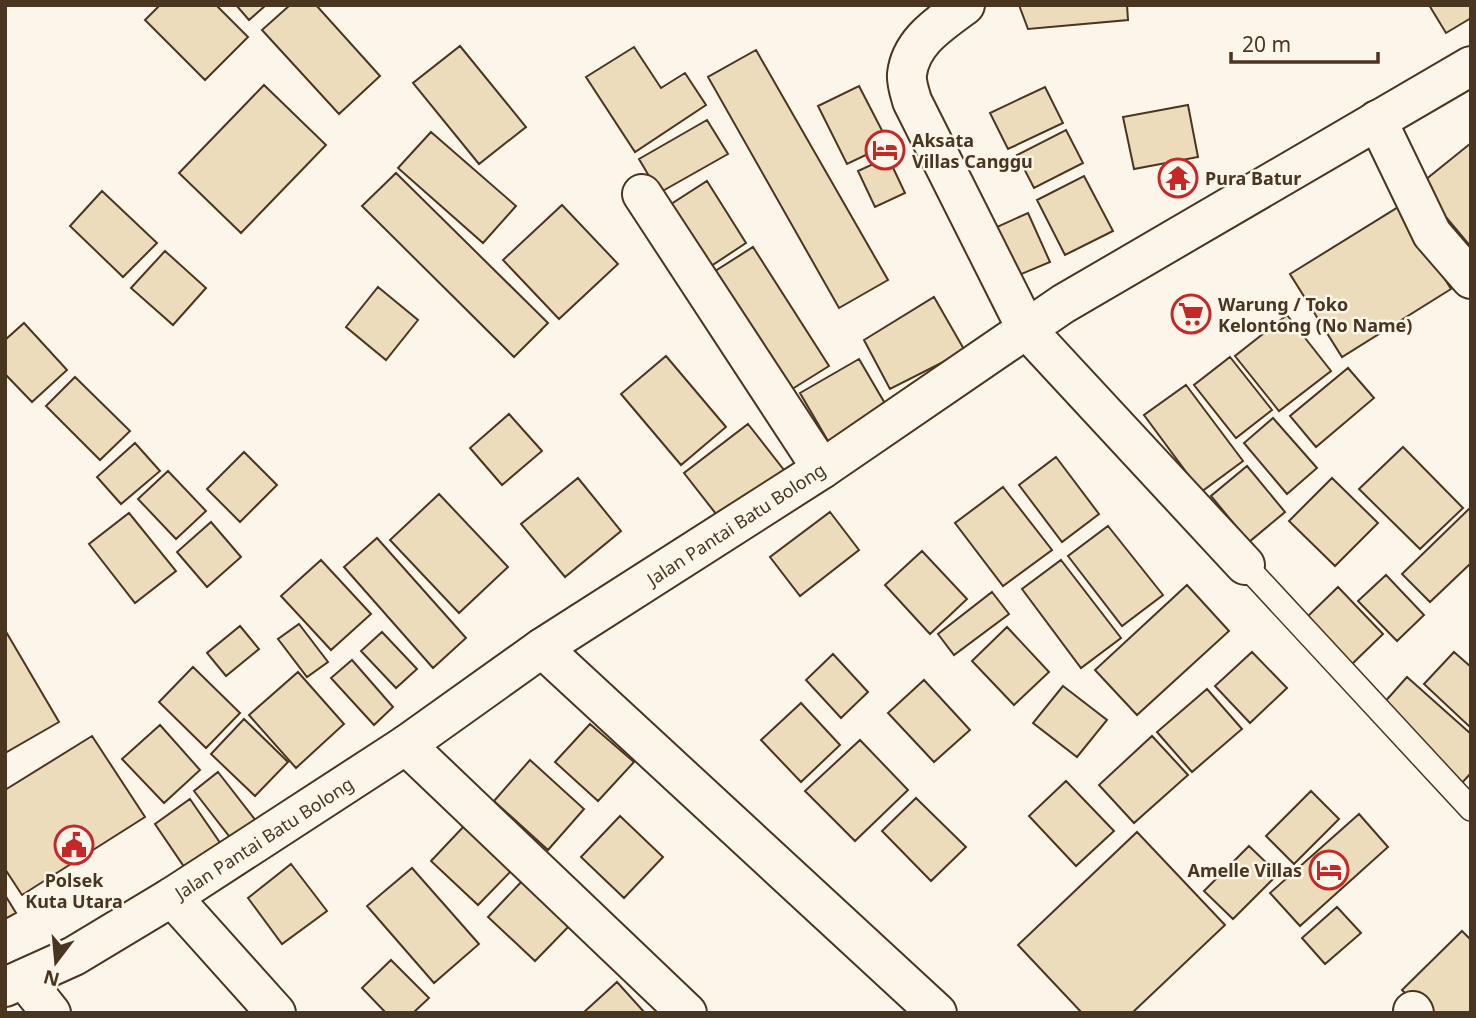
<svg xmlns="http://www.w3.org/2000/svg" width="1476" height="1018" viewBox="0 0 1476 1018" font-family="'Noto Sans',sans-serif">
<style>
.building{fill:#ecdcbc;stroke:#4a3520;stroke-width:2}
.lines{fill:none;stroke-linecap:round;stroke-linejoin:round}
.lane-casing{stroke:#4a3520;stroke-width:26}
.street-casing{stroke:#4a3520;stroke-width:42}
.secondary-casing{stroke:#4a3520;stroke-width:42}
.lane{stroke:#fbf6e9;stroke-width:23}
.street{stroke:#fbf6e9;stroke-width:38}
.secondary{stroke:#fbf6e9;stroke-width:38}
.labels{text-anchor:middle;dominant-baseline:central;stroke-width:5;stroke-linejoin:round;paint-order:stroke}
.poi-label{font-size:18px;font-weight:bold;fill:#4a3520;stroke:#fbf6e9;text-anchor:start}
.street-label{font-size:18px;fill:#4a3520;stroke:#fbf6e9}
</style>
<rect width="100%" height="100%" fill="#fbf6e9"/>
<path class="building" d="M 160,5 L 216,5 L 248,37 L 205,80 L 145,20 Z
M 236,5 L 266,5 L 249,20 Z
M 290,5 L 316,5 L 380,76 L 339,114 L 262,30 Z
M 1019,5 L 1127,5 L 1128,20 L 1028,29 Z
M 1429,5 L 1471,5 L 1471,18 L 1446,33 Z
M 460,46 L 526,127 L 479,164 L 413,83 Z
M 634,47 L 661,88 L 685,73 L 706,105 L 635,152 L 586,77 Z
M 756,50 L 888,280 L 839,308 L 708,77 Z
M 264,85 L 326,145 L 241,233 L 179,173 Z
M 859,86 L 889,144 L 847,164 L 818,106 Z
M 1045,87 L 1063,123 L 1008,149 L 990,113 Z
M 1188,105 L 1198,157 L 1134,169 L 1123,117 Z
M 707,120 L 728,154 L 659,193 L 639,159 Z
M 1066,130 L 1083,163 L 1034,188 L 1017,155 Z
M 431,132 L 516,206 L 483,243 L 398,168 Z
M 1471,143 L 1471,247 L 1419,185 Z
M 888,157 L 905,193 L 875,207 L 858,171 Z
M 396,173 L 548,323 L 514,357 L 362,206 Z
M 1084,176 L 1113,231 L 1065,255 L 1037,200 Z
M 707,181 L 746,243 L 708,268 L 668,206 Z
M 102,191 L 157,243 L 123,277 L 70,226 Z
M 562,205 L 618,264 L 559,319 L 503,260 Z
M 1400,206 L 1451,289 L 1342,357 L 1290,274 Z
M 1028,213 L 1050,262 L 1007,280 L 986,232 Z
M 753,247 L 829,366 L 789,391 L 712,273 Z
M 165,251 L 206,288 L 173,325 L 131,288 Z
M 378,287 L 418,320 L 386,360 L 346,327 Z
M 934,297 L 965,351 L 890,389 L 864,340 Z
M 1287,315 L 1331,371 L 1279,411 L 1235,356 Z
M 24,323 L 67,370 L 32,402 L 5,374 L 5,340 Z
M 666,356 L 726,427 L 681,465 L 621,394 Z
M 1230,357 L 1272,410 L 1236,438 L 1194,385 Z
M 859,359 L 887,407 L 828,441 L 800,393 Z
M 1348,368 L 1374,398 L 1316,447 L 1290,416 Z
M 75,377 L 130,431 L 100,460 L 46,406 Z
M 1186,385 L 1243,461 L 1201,492 L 1144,415 Z
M 509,414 L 542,451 L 502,485 L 470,448 Z
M 1273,418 L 1317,468 L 1287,494 L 1244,443 Z
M 748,424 L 784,470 L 720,519 L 684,473 Z
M 135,443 L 160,471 L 121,504 L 97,477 Z
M 1403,447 L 1463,508 L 1420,549 L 1359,489 Z
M 244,452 L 277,485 L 240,522 L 207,489 Z
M 1056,457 L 1099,514 L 1062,542 L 1019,485 Z
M 1247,466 L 1285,512 L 1249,542 L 1211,496 Z
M 168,471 L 206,511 L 176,539 L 138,499 Z
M 578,478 L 621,531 L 565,577 L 521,524 Z
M 1332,478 L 1378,523 L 1335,566 L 1289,521 Z
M 1003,487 L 1052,550 L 1003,586 L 955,523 Z
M 439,494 L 508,567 L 459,613 L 390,540 Z
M 1471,507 L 1471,563 L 1430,602 L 1402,574 Z
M 830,512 L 859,550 L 800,596 L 770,557 Z
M 129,513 L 176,571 L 135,603 L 89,544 Z
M 211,522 L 241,557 L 207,587 L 177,552 Z
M 1108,526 L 1163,595 L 1122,626 L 1068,556 Z
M 377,538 L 466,638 L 433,668 L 344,567 Z
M 922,551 L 967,599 L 930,634 L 885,585 Z
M 321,560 L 371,614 L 331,650 L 281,596 Z
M 1061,560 L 1121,638 L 1081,668 L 1022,589 Z
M 1386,575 L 1424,615 L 1397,641 L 1358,601 Z
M 1187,585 L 1229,631 L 1137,715 L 1095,670 Z
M 1338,587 L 1383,634 L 1351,665 L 1306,618 Z
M 992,592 L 1009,614 L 954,655 L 938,634 Z
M 299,624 L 328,662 L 307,677 L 278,639 Z
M 240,626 L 259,649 L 226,676 L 207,653 Z
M 1007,627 L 1049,672 L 1014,705 L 972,661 Z
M 5,630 L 59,722 L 5,753 Z
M 382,632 L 417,669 L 396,688 L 361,651 Z
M 1252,652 L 1287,688 L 1250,723 L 1215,686 Z
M 1454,652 L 1471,667 L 1471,728 L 1424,684 Z
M 833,654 L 868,692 L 841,718 L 806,680 Z
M 352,660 L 393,707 L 374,725 L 331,678 Z
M 193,667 L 240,713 L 206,748 L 159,702 Z
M 298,672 L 344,724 L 296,768 L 249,715 Z
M 1407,677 L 1471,734 L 1471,773 L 1460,785 L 1382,705 Z
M 924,680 L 970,730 L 934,762 L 888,713 Z
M 1063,686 L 1107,720 L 1077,757 L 1033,723 Z
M 1207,689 L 1242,729 L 1192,772 L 1157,732 Z
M 801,703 L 840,745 L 801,782 L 761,740 Z
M 244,719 L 288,762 L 255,796 L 211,754 Z
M 590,724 L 634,762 L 598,801 L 555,762 Z
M 160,725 L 200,770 L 164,803 L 122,759 Z
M 92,736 L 145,817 L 22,895 L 5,869 L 5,790 Z
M 1152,736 L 1188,775 L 1134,823 L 1099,785 Z
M 860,740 L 908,790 L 855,841 L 805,791 Z
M 530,760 L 584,809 L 548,850 L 494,801 Z
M 218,772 L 260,826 L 236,845 L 194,791 Z
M 1066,781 L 1114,831 L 1076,866 L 1029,816 Z
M 1311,791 L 1339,819 L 1294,864 L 1266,836 Z
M 916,798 L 966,847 L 931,881 L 882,831 Z
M 190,799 L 225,850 L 189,874 L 155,824 Z
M 1359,814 L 1388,847 L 1300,926 L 1270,893 Z
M 620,816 L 663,857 L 624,898 L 581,857 Z
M 466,824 L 513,869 L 478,905 L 431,861 Z
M 1137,832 L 1225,925 L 1132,1013 L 1082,1013 L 1018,945 Z
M 1249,846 L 1278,874 L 1233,919 L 1204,891 Z
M 291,864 L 327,911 L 282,944 L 248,898 Z
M 412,868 L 479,944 L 434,983 L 367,906 Z
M 525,878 L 573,922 L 535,961 L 488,917 Z
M 5,895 L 16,913 L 5,919 Z
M 1337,907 L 1361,933 L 1325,964 L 1302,938 Z
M 1462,931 L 1471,940 L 1471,1013 L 1424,1013 L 1402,990 Z
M 391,960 L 429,998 L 413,1013 L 386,1013 L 362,988 Z
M 617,982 L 645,1013 L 583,1013 Z"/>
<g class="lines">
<defs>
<path id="lane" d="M 1245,565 L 1471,809"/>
<path id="street" d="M 965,5 C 940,24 911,41 907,74 C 906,83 910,93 912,101 L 1027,330 L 1245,565
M 1377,120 L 1432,234 L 1471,279
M 642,194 L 822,469
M 542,648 L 937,1013
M 406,745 L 687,1013
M 172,897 L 276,1013
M 24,979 L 51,1013
M 1413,1011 L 1414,1013"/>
<path id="secondary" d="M 5,987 L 74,956 L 172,897 L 406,745 L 542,648 L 822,469 L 1063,304 L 1471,66"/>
</defs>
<use href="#lane" class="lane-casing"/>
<use href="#street" class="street-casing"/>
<use href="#secondary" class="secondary-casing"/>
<use href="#lane" class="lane"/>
<use href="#street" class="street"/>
<use href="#secondary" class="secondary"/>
</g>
<defs>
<symbol id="hotel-ring" viewBox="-11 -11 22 22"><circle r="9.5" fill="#fbf6e9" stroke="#c62828" stroke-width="1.5"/><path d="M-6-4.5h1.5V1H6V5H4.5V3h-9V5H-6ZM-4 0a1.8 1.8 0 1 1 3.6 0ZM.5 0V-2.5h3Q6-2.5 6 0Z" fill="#c62828"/></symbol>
<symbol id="temple-ring" viewBox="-11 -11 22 22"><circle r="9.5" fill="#fbf6e9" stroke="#c62828" stroke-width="1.5"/><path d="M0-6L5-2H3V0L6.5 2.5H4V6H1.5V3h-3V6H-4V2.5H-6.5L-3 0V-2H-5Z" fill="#c62828"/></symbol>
<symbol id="supermarket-ring" viewBox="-11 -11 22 22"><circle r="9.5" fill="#fbf6e9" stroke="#c62828" stroke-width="1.5"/><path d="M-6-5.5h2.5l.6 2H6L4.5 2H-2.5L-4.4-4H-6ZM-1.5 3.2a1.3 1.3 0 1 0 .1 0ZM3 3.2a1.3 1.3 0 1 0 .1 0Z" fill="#c62828"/></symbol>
<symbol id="civic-ring" viewBox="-11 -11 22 22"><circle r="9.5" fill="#fbf6e9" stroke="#c62828" stroke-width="1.5"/><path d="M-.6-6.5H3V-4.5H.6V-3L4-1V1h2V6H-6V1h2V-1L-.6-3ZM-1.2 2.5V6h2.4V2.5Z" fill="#c62828"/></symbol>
</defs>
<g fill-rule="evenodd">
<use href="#hotel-ring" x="863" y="128" width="44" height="44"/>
<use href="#temple-ring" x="1156" y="156" width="44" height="44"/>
<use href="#supermarket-ring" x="1169" y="292" width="44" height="44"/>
<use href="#civic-ring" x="52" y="823" width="44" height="44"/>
<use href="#hotel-ring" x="1307" y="848" width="44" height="44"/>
</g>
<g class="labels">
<g class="poi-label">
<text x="912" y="140">Aksata<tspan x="912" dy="21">Villas Canggu</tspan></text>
<text x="1205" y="178">Pura Batur</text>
<text x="1218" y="304">Warung / Toko<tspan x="1218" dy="21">Kelontong (No Name)</tspan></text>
<text x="1302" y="870" text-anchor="end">Amelle Villas</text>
<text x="74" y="880" text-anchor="middle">Polsek<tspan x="74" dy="21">Kuta Utara</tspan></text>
</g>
<g class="street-label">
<text transform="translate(736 524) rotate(-33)">Jalan Pantai Batu Bolong</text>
<text transform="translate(264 838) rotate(-33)">Jalan Pantai Batu Bolong</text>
</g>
</g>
<rect width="1476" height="1018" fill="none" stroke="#4a3520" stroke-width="14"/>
<g transform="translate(56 962) rotate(196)" stroke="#fbf6e9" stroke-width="5" paint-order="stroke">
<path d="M0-5L12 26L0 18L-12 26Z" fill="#4a3520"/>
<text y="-10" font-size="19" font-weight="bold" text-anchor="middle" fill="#4a3520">N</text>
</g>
<path d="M1231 52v10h147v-10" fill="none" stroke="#4a3520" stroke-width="3.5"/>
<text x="1242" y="52" font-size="21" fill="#4a3520" stroke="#fbf6e9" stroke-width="5" paint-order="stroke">20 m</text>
</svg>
